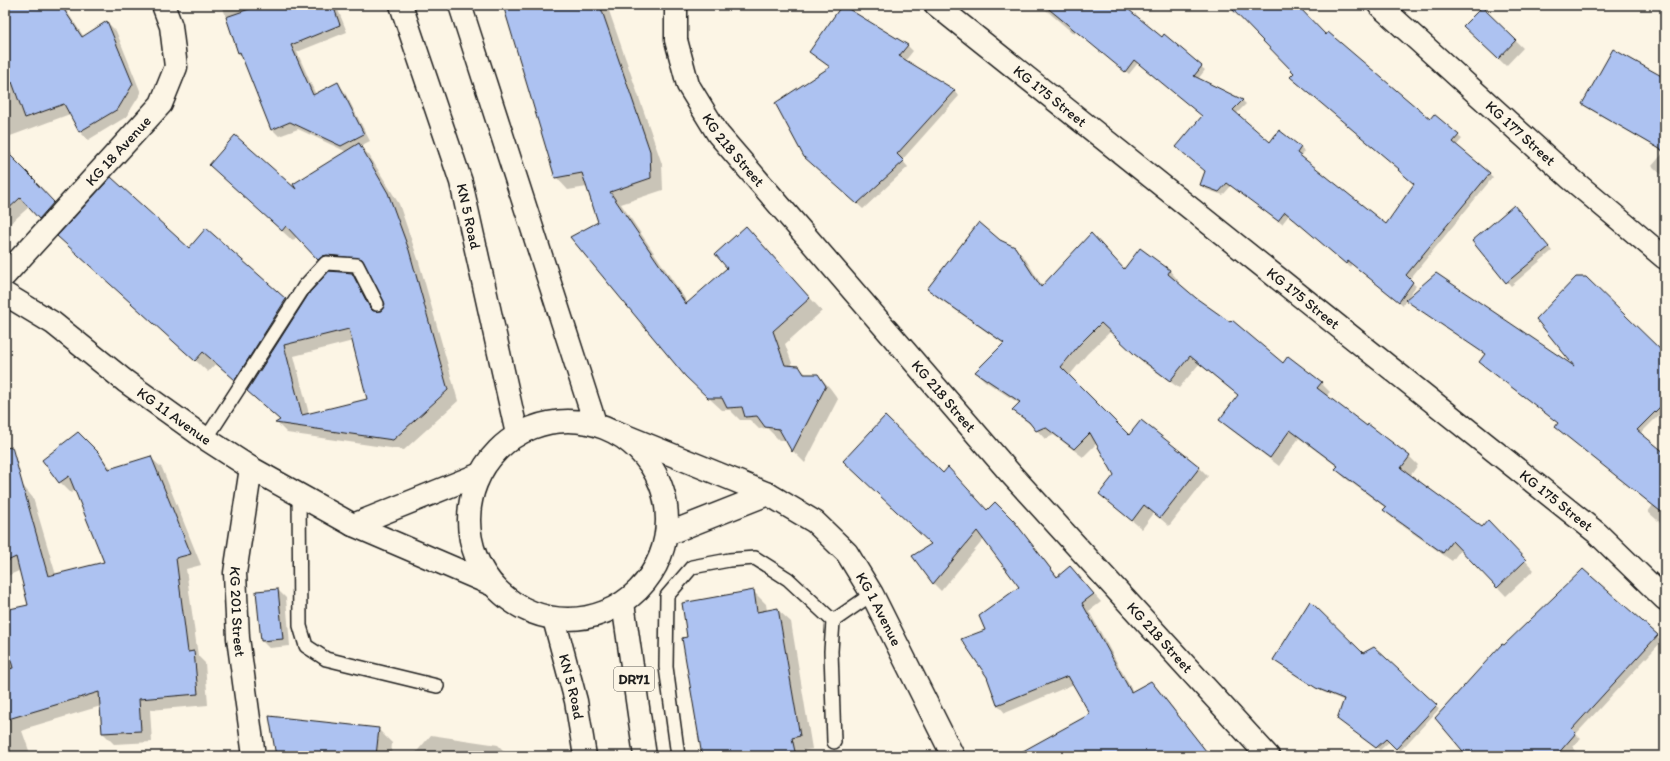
<svg xmlns="http://www.w3.org/2000/svg" width="1670" height="761" viewBox="0 0 1670 761" font-family="Itim,sans-serif">
<style>
.shadow{fill:#0003;fill-rule:evenodd}
.building{fill:#adc2f1;stroke:#1c1c1c;fill-rule:evenodd}
.lines{fill:none;stroke-linecap:round;stroke-linejoin:round}
.service-casing{stroke:#1c1c1c;stroke-width:16}
.minor-casing{stroke:#1c1c1c;stroke-width:25}
.tertiary-casing{stroke:#1c1c1c;stroke-width:25}
.secondary-casing{stroke:#1c1c1c;stroke-width:25}
.primary-casing{stroke:#1c1c1c;stroke-width:25}
.service{stroke:#fcf5e5;stroke-width:13}
.minor{stroke:#fcf5e5;stroke-width:22}
.tertiary{stroke:#fcf5e5;stroke-width:22}
.secondary{stroke:#fcf5e5;stroke-width:22}
.primary{stroke:#fcf5e5;stroke-width:22}
.labels{text-anchor:middle;dominant-baseline:central;stroke-width:4;stroke-linejoin:round;paint-order:stroke}
.shield{fill:#fcf5e5;stroke:#5f5d58;stroke-width:1}
.shield-label{font-size:14px;font-weight:bold;fill:#1c1c1c}
.street-label{font-size:15px;fill:#1c1c1c;stroke:#fcf5e5}
</style>
<rect width="100%" height="100%" fill="#fcf5e5"/>
<filter id="ink" filterUnits="userSpaceOnUse"><feTurbulence type="fractalNoise" baseFrequency=".025" numOctaves="2"/><feDisplacementMap in="SourceGraphic" scale="8" xChannelSelector="R" yChannelSelector="G"/><feConvolveMatrix kernelMatrix="1 2 1 2 8 2 1 2 1" color-interpolation-filters="sRGB"/></filter>
<g filter="url(#ink)">
<path class="shadow" d="M 9,5 L 72,5 L 65,9 L 84,37 L 107,22 L 116,31 L 141,93 L 126,117 L 88,140 L 79,131 L 70,114 L 5,138 L 5,25 Z
M 222,5 L 336,5 L 347,32 L 297,52 L 316,95 L 338,84 L 344,91 L 370,141 L 360,146 L 369,155 L 399,204 L 419,262 L 458,401 L 404,450 L 287,433 L 277,423 L 281,421 L 248,390 L 216,363 L 208,372 L 59,236 L 189,249 L 206,229 L 298,313 L 352,274 L 362,285 L 378,313 L 382,312 L 386,304 L 368,268 L 338,265 L 330,270 L 297,236 L 293,241 L 221,175 L 298,193 L 347,152 L 298,129 L 279,136 L 272,129 L 243,57 L 238,53 ZM 353,341 L 368,400 L 309,414 L 294,356 Z
M 505,5 L 607,5 L 662,164 L 663,190 L 621,204 L 688,303 L 758,240 L 822,311 L 785,344 L 793,366 L 799,367 L 807,375 L 818,375 L 830,388 L 838,399 L 805,463 L 793,451 L 787,440 L 779,440 L 767,428 L 759,429 L 750,420 L 740,420 L 730,410 L 722,410 L 698,388 L 599,223 L 587,187 L 568,190 L 556,177 Z
M 1040,5 L 1113,5 L 1162,38 L 1164,36 L 1205,70 L 1198,79 L 1242,100 L 1246,104 L 1236,114 L 1270,143 L 1279,131 L 1304,151 L 1300,157 L 1386,226 L 1415,184 L 1295,73 L 1229,5 L 1295,5 L 1326,36 L 1430,120 L 1458,136 L 1462,139 L 1456,146 L 1493,177 L 1409,280 L 1416,286 L 1407,298 L 1577,369 L 1665,356 L 1665,409 L 1640,434 L 1665,455 L 1665,527 L 1648,512 L 1653,505 L 1559,423 L 1483,365 L 1480,362 L 1486,354 L 1406,300 L 1403,305 L 1352,263 L 1350,267 L 1289,215 L 1282,224 L 1231,186 L 1223,195 L 1205,189 L 1201,185 L 1206,171 L 1203,116 L 1138,63 L 1129,74 L 1077,31 L 1074,34 Z
M 843,6 L 908,46 L 913,51 L 905,61 L 954,90 L 959,96 L 902,160 L 908,167 L 863,209 L 811,162 L 830,68 L 811,52 Z
M 1482,9 L 1523,48 L 1506,66 L 1465,26 Z
M 1665,79 L 1665,185 L 1661,180 L 1663,176 L 1652,166 L 1664,152 L 1586,107 L 1583,104 Z
M 5,146 L 12,154 L 10,157 L 45,191 L 44,192 L 63,212 L 49,227 L 29,207 L 5,228 Z
M 1518,210 L 1552,251 L 1511,286 L 1474,242 Z
M 999,240 L 1015,248 L 1024,257 L 1043,287 L 1125,271 L 1140,249 L 1170,271 L 1178,280 L 1176,282 L 1196,298 L 1283,364 L 1321,383 L 1330,392 L 1326,396 L 1367,428 L 1409,456 L 1418,465 L 1410,476 L 1482,528 L 1497,530 L 1534,570 L 1506,596 L 1461,549 L 1452,561 L 1393,519 L 1385,510 L 1386,508 L 1345,478 L 1336,469 L 1338,467 L 1299,438 L 1279,466 L 1229,428 L 1221,420 L 1239,396 L 1199,364 L 1179,388 L 1144,363 L 1111,331 L 1087,354 L 1069,376 L 1130,437 L 1199,467 L 1208,476 L 1169,526 L 1154,513 L 1142,529 L 1100,494 L 1115,475 L 1097,443 L 1083,457 L 1054,435 L 1045,439 L 1034,427 L 1022,418 L 1014,410 L 1020,404 L 985,381 L 976,372 L 1004,344 L 937,297 L 929,289 Z
M 78,433 L 112,469 L 150,457 L 162,468 L 201,565 L 186,569 L 198,656 L 205,663 L 208,705 L 150,710 L 152,742 L 114,744 L 103,733 L 101,706 L 30,727 L 30,728 L 22,731 L 31,756 L 5,756 L 5,611 L 29,605 L 21,570 L 5,577 L 5,464 L 33,498 L 56,575 L 105,562 L 76,489 L 71,493 L 60,482 Z
M 943,475 L 988,511 L 995,503 L 1021,530 L 1058,577 L 1077,575 L 1101,602 L 1089,611 L 1133,692 L 1151,682 L 1159,690 L 1210,756 L 1016,756 L 1091,715 L 1074,684 L 1005,713 L 998,705 L 988,677 L 986,630 L 1021,587 L 984,539 L 941,591 L 933,583 L 932,544 Z
M 278,590 L 286,598 L 290,646 L 269,648 L 262,641 L 257,592 Z
M 753,591 L 766,604 L 767,611 L 778,610 L 791,622 L 812,749 L 804,750 L 805,756 L 703,756 L 689,638 Z
M 1657,636 L 1662,641 L 1576,734 L 1581,739 L 1573,747 L 1580,756 L 1469,756 Z
M 1363,654 L 1439,709 L 1400,751 L 1390,741 L 1380,750 L 1342,722 L 1345,701 L 1321,691 L 1274,660 Z
M 378,729 L 392,743 L 391,756 L 277,756 Z
M 431,735 L 498,745 L 509,756 L 413,756 Z"/>
<path class="building" d="M 5,5 L 61,5 L 82,37 L 107,21 L 133,84 L 118,109 L 79,132 L 64,104 L 25,118 L 12,82 L 5,90 Z
M 261,5 L 333,5 L 340,25 L 291,45 L 313,95 L 338,82 L 364,134 L 341,146 L 290,122 L 271,130 L 240,52 L 238,53 L 226,17 Z
M 503,5 L 600,5 L 650,151 L 651,178 L 610,192 L 686,304 L 727,268 L 715,254 L 746,226 L 810,298 L 773,331 L 785,365 L 799,366 L 804,374 L 818,374 L 826,386 L 792,452 L 779,429 L 765,427 L 757,416 L 745,417 L 742,407 L 727,408 L 722,398 L 708,398 L 685,376 L 570,237 L 598,222 L 582,173 L 555,178 Z
M 842,5 L 908,45 L 899,56 L 955,90 L 897,154 L 904,161 L 857,204 L 804,157 L 775,103 L 830,67 L 809,52 Z
M 1044,5 L 1123,5 L 1162,37 L 1164,34 L 1202,66 L 1194,76 L 1243,100 L 1233,110 L 1270,142 L 1279,130 L 1301,147 L 1297,153 L 1386,224 L 1414,184 L 1398,170 L 1399,169 L 1290,77 L 1294,73 L 1228,5 L 1297,5 L 1326,35 L 1328,32 L 1430,119 L 1434,114 L 1459,135 L 1453,142 L 1490,173 L 1406,275 L 1413,282 L 1399,302 L 1348,261 L 1346,264 L 1285,212 L 1278,221 L 1227,183 L 1219,192 L 1200,185 L 1205,171 L 1176,147 L 1202,116 L 1134,60 L 1125,72 Z
M 1482,7 L 1516,40 L 1498,59 L 1463,26 Z
M 1613,49 L 1665,78 L 1665,152 L 1582,104 Z
M 235,135 L 296,189 L 293,184 L 359,143 L 388,193 L 409,250 L 448,390 L 393,440 L 275,423 L 280,420 L 247,391 L 310,292 L 329,271 L 352,273 L 370,308 L 373,311 L 381,311 L 385,304 L 362,259 L 327,255 L 323,256 L 318,260 L 286,226 L 282,231 L 209,165 ZM 349,329 L 367,399 L 302,415 L 284,345 Z
M 5,150 L 36,181 L 35,182 L 54,202 L 39,219 L 20,198 L 5,212 Z
M 111,177 L 189,248 L 206,228 L 286,299 L 235,380 L 203,352 L 195,361 L 57,236 Z
M 1514,205 L 1549,247 L 1506,283 L 1472,241 Z
M 979,222 L 1000,240 L 1015,247 L 1041,287 L 1091,233 L 1124,269 L 1140,248 L 1170,270 L 1168,274 L 1196,298 L 1230,322 L 1232,320 L 1283,363 L 1288,356 L 1322,382 L 1317,388 L 1367,426 L 1368,424 L 1410,456 L 1401,468 L 1482,527 L 1488,520 L 1526,560 L 1497,588 L 1452,541 L 1443,553 L 1383,510 L 1386,507 L 1335,469 L 1338,466 L 1290,430 L 1270,458 L 1219,420 L 1238,395 L 1190,356 L 1170,381 L 1134,354 L 1101,323 L 1079,345 L 1061,367 L 1129,435 L 1141,420 L 1200,467 L 1160,518 L 1144,505 L 1132,521 L 1099,494 L 1114,475 L 1090,433 L 1074,449 L 1045,427 L 1036,431 L 1029,422 L 1012,410 L 1020,402 L 975,372 L 1004,343 L 927,289 Z
M 1436,273 L 1574,366 L 1536,319 L 1576,277 L 1586,277 L 1665,354 L 1665,402 L 1637,430 L 1665,453 L 1665,515 L 1555,427 L 1558,423 L 1479,362 L 1485,354 L 1405,300 Z
M 885,416 L 943,473 L 948,467 L 987,510 L 995,502 L 1014,521 L 1057,577 L 1070,566 L 1094,594 L 1082,603 L 1131,692 L 1151,681 L 1210,756 L 1014,756 L 1090,714 L 1068,676 L 997,705 L 987,677 L 961,639 L 985,630 L 979,616 L 1019,587 L 977,531 L 933,584 L 912,556 L 931,544 L 843,461 Z
M 78,432 L 99,453 L 109,469 L 151,456 L 191,554 L 176,558 L 188,652 L 194,651 L 198,694 L 139,699 L 141,731 L 102,733 L 99,692 L 5,720 L 5,670 L 13,668 L 5,637 L 5,610 L 28,605 L 16,557 L 5,562 L 5,448 L 12,447 L 48,576 L 104,562 L 69,476 L 59,483 L 42,460 Z
M 1583,569 L 1658,635 L 1572,729 L 1576,733 L 1556,756 L 1467,756 L 1435,718 L 1502,644 L 1504,645 Z
M 278,589 L 283,639 L 261,641 L 256,591 Z
M 754,590 L 757,612 L 778,608 L 800,736 L 792,738 L 796,756 L 702,756 L 682,638 L 687,637 L 682,603 Z
M 1310,601 L 1363,653 L 1374,647 L 1437,705 L 1396,749 L 1386,739 L 1376,748 L 1337,719 L 1344,699 L 1316,688 L 1273,660 Z
M 269,716 L 379,728 L 376,756 L 276,756 Z"/>
<g class="lines">
<defs>
<path id="service" d="M 206,439 L 304,287 L 326,263 L 357,265 L 377,304
M 299,494 L 300,626 L 306,646 L 326,659 L 437,686
M 834,742 L 831,651 L 833,621 L 872,594
M 678,756 L 666,667 L 667,596 L 692,567 L 729,560 L 755,558 L 788,579 L 833,621"/>
<g id="minor">
<path id="s1" d="M 676,5 L 676,40 L 688,85 L 718,134 L 1010,473 L 1268,756"/>
<path id="s2" d="M 936,5 L 1597,533 L 1665,599"/>
<path id="s3" d="M 1379,5 L 1570,178 L 1665,258"/>
<path id="s4" d="M 5,275 L 161,104 L 176,67 L 171,26 L 163,5"/>
<path id="s5" d="M 251,468 L 235,573 L 238,638 L 254,756"/>
</g>
<g id="tertiary">
<path id="s6" d="M 616,432 L 768,494 L 815,522 L 847,553 L 872,594 L 953,756"/>
<path d="M 667,534 L 768,494"/>
</g>
<g id="secondary">
<path id="s7" d="M 5,294 L 53,323 L 125,381 L 206,439 L 251,468 L 353,525 L 493,585"/>
<path d="M 353,525 L 480,474"/>
</g>
<g id="primary">
<path id="s8" d="M 401,5 L 461,182 L 517,434"/>
<path d="M 460,5 L 595,423"/>
<circle cx="568" cy="520" r="99"/>
<path d="M 623,603 L 645,756"/>
<path id="s9" d="M 554,619 L 576,701 L 585,756"/>
</g>
</defs>
<use href="#service" class="service-casing"/>
<use href="#minor" class="minor-casing"/>
<use href="#tertiary" class="tertiary-casing"/>
<use href="#secondary" class="secondary-casing"/>
<use href="#primary" class="primary-casing"/>
<use href="#service" class="service"/>
<use href="#minor" class="minor"/>
<use href="#tertiary" class="tertiary"/>
<use href="#secondary" class="secondary"/>
<use href="#primary" class="primary"/>
</g>
</g>
<g class="labels">
<rect class="shield" x="614" y="667" width="40" height="24" rx="3"/>
<g class="shield-label">
<text x="634" y="679">DR71</text>
</g>
<g class="street-label">
<text stroke="none"><textPath href="#s2" startOffset="146">KG 175 Street</textPath></text>
<text stroke="none"><textPath href="#s3" startOffset="191">KG 177 Street</textPath></text>
<text stroke="none"><textPath href="#s1" startOffset="161">KG 218 Street</textPath></text>
<text stroke="none"><textPath href="#s4" startOffset="168">KG 18 Avenue</textPath></text>
<text stroke="none"><textPath href="#s8" startOffset="222">KN 5 Road</textPath></text>
<text stroke="none"><textPath href="#s2" startOffset="470">KG 175 Street</textPath></text>
<text stroke="none"><textPath href="#s1" startOffset="485">KG 218 Street</textPath></text>
<text stroke="none"><textPath href="#s7" startOffset="209">KG 11 Avenue</textPath></text>
<text stroke="none"><textPath href="#s2" startOffset="794">KG 175 Street</textPath></text>
<text stroke="none"><textPath href="#s6" startOffset="328">KG 1 Avenue</textPath></text>
<text stroke="none"><textPath href="#s5" startOffset="145">KG 201 Street</textPath></text>
<text stroke="none"><textPath href="#s1" startOffset="809">KG 218 Street</textPath></text>
<text stroke="none"><textPath href="#s9" startOffset="70">KN 5 Road</textPath></text>
</g>
</g>
<rect width="1670" height="761" fill="none" stroke="#fcf5e5" stroke-width="20"/>
<rect x="10" y="10" width="1650" height="741" fill="none" stroke="#1c1c1c" stroke-width="1.5" filter="url(#ink)"/>
</svg>
